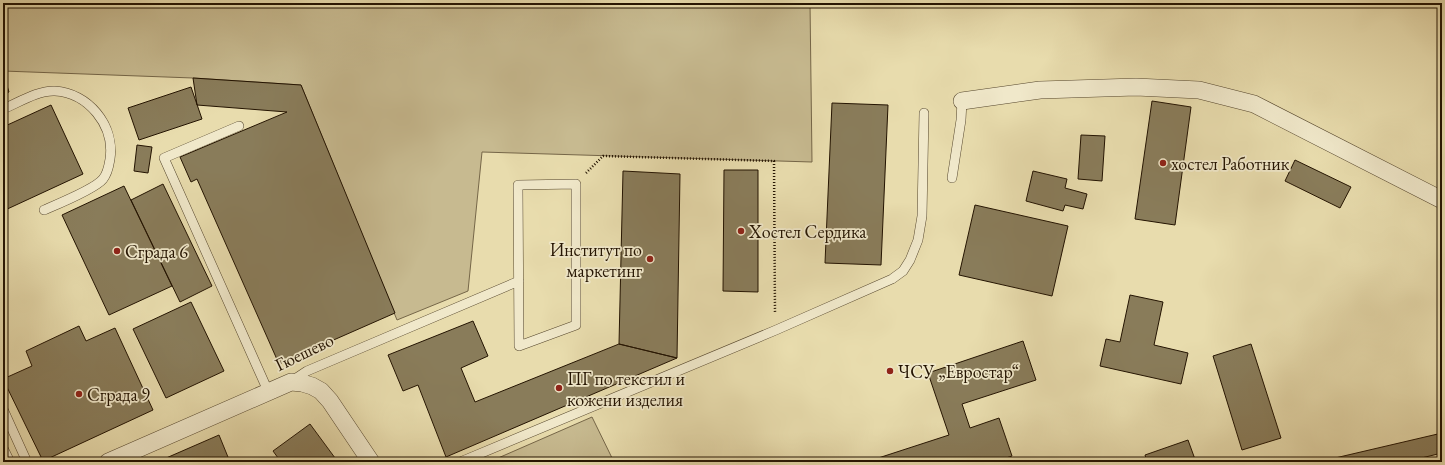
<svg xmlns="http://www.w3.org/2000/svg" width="1445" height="465" viewBox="0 0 1445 465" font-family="'EB Garamond',serif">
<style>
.green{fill:#c7ba90;stroke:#756648}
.building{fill:#897c5a;stroke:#231301}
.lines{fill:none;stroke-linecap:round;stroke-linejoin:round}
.lane-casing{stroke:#54452c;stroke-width:10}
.street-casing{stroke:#54452c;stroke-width:18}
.path{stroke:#231301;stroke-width:2.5;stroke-dasharray:1 2;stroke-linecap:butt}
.lane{stroke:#f0e8ca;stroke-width:9}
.street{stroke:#f0e8ca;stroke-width:17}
.poi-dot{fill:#8f2418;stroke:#f0e8ca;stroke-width:1.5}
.labels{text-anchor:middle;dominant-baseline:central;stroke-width:3.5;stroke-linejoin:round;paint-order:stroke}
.poi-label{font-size:18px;fill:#231301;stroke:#f0e8ca;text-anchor:start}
.street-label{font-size:18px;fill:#231301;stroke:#f0e8ca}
</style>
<rect width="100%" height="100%" fill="#e8dcad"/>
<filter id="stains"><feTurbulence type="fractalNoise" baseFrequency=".005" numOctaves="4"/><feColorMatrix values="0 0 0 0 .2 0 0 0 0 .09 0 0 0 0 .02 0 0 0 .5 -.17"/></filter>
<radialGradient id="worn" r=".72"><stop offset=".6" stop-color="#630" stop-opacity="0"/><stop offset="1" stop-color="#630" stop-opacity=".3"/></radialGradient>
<path class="green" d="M 3,3 L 810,3 L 812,162 L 482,152 L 468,291 L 397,320 L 301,85 L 193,78 L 3,71 Z
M 592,417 L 614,462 L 489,462 Z"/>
<path class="building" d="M 3,73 L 9,92 L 3,94 Z
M 193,78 L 301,85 L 395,313 L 279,364 L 197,179 L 191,182 L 180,157 L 287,112 L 197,105 Z
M 191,87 L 202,119 L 139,140 L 128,108 Z
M 1152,101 L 1191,107 L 1175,225 L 1135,219 Z
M 832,103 L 888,105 L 881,265 L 825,263 Z
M 51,105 L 83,174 L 3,211 L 3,127 Z
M 1081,135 L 1105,136 L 1102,181 L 1078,179 Z
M 137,145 L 152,147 L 148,173 L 134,171 Z
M 1295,160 L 1351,187 L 1340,208 L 1285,181 Z
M 724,170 L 758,170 L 758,292 L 723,291 Z
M 623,171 L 680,174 L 677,358 L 619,344 Z
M 1033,171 L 1067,179 L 1065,188 L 1087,194 L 1083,209 L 1065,205 L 1063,211 L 1026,201 Z
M 163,184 L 212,286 L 180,302 L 131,200 Z
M 124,186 L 172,286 L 109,315 L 62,215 Z
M 975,205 L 1068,226 L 1052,296 L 959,275 Z
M 1130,295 L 1163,302 L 1154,345 L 1188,353 L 1181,384 L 1100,366 L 1106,339 L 1120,342 Z
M 191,302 L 224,371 L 166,398 L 133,329 Z
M 473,321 L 488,356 L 461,368 L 475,402 L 619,344 L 677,358 L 446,457 L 418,385 L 403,391 L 388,355 Z
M 79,326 L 86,341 L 115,328 L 153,410 L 43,461 L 3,379 L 32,366 L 26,351 Z
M 1023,341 L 1036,380 L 962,404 L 970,428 L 999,418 L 1012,456 L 994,462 L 866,462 L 949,435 L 928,373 Z
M 1251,344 L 1281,438 L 1242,450 L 1213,356 Z
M 310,424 L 338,462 L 281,462 L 273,451 Z
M 1442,433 L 1442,453 L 1405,462 L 1318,462 Z
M 219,435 L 230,462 L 157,462 Z
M 1188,440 L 1196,462 L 1147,462 L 1145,455 Z"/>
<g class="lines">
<defs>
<path id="lane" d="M 3,109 C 18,103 38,90 55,91 C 88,93 115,125 110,159 C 109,165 108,173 103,179 C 95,189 58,204 44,210
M 239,126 L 164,158 L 268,391
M 952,178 L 961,120 L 962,101
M 576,184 L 576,325 L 519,346 L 518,185 Z
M 292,381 L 307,371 L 519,281
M 3,409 L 27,462
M 3,448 L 10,462
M 460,462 L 776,330 L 892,279 L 903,271 L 910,260 L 918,240 L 922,216 L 924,113"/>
<path id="street" d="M 962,101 L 1040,90 L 1136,87 L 1199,90 L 1254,104 L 1442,200
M 108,462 L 291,382 L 302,383 L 312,386 L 321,391 L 330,401 L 371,462"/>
</defs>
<use href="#lane" class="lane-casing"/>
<use href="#street" class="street-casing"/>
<path class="path" d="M 586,173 L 603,156 L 774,161 L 775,313"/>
<use href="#lane" class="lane"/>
<use href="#street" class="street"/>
</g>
<g class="poi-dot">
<circle cx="1163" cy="163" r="4"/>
<circle cx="741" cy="231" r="4"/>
<circle cx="117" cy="251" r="4"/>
<circle cx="650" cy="259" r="4"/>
<circle cx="890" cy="371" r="4"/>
<circle cx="559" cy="388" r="4"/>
<circle cx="79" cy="394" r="4"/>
</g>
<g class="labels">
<g class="poi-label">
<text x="1171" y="163">хостел Работник</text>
<text x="749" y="231">Хостел Сердика</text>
<text x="642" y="249" text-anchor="end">Институт по<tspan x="642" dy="21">маркетинг</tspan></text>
<text x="125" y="251">Сграда 6</text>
<text x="898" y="371">ЧСУ „Евростар“</text>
<text x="567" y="378">ПГ по текстил и<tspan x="567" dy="21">кожени изделия</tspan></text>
<text x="87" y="394">Сграда 9</text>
</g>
<g class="street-label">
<text transform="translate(304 352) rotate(-26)">Гюешево</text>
</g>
</g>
<rect width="1445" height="465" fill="none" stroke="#e8dcad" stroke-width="16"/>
<rect x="4" y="4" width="1437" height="457" fill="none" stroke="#231301" stroke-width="2"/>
<rect x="8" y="8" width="1429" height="449" fill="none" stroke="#231301"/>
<rect width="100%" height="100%" filter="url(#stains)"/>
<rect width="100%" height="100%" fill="url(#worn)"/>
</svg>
